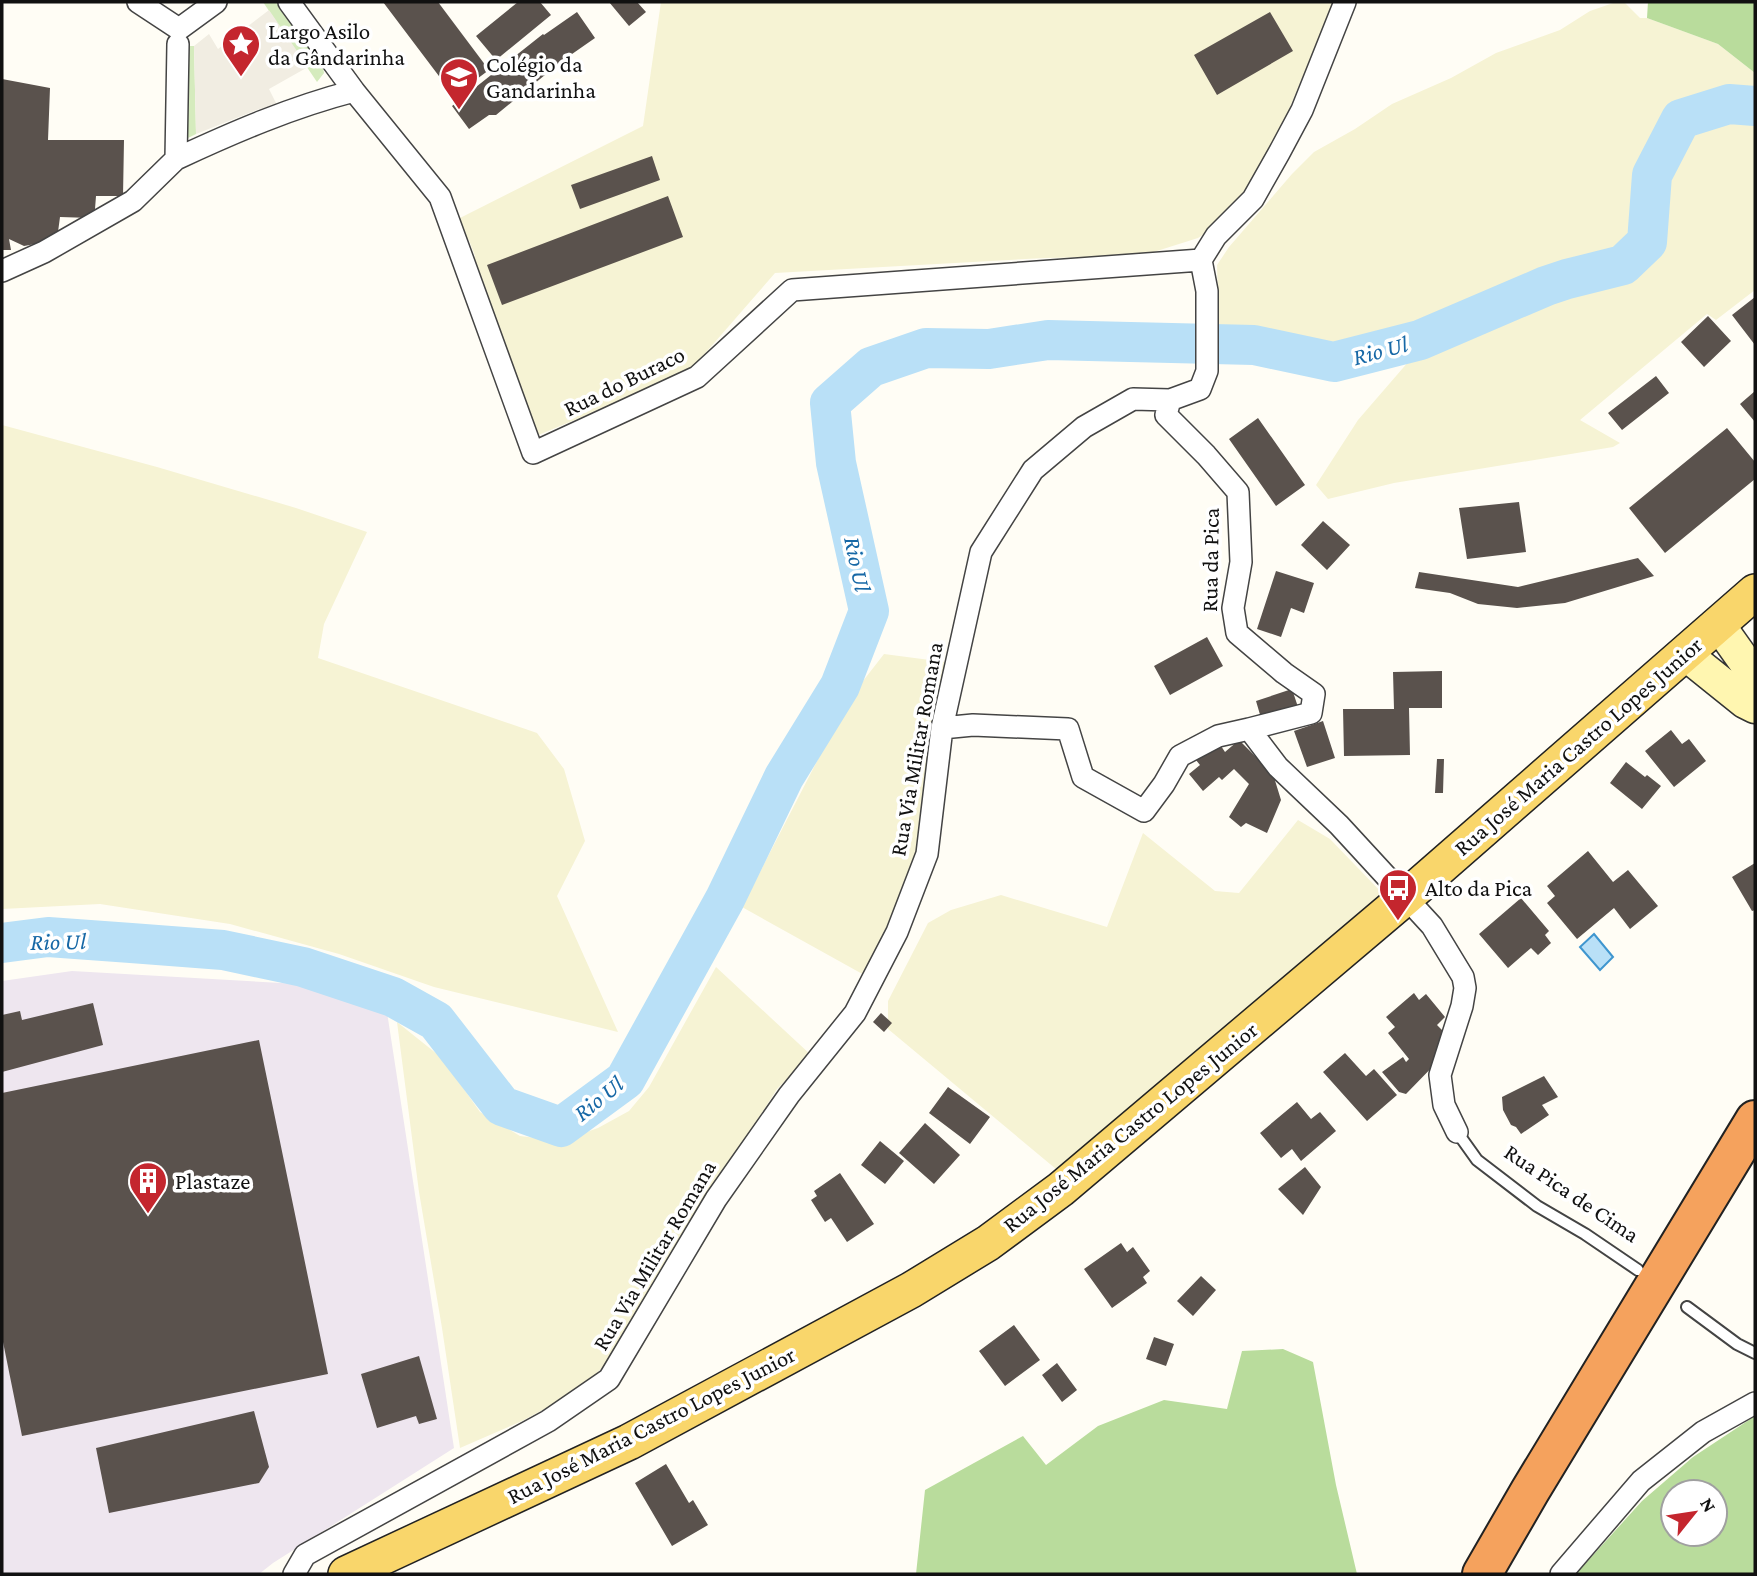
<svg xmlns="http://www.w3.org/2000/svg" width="1757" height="1576" viewBox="0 0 1757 1576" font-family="'Crimson Pro',serif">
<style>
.industrial{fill:#eee6ef}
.farmland{fill:#f6f3d4}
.green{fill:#d5ebbd}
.forest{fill:#b9dc9c;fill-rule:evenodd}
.plaza{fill:#f1ede2}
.water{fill:#b9e0f7;stroke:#3f96cf;stroke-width:2}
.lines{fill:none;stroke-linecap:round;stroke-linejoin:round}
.river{stroke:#b9e0f7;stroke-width:40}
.building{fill:#5a524d}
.lane-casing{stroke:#444;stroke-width:14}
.street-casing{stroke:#444;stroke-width:24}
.secondary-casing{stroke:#333;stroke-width:35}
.primary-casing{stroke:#222;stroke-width:38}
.highway-casing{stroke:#222;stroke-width:42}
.lane{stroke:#fff;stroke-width:10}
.street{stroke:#fff;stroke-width:21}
.secondary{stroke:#fff6b0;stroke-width:32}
.primary{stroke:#f9d66b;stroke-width:35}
.highway{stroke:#f5a25d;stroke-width:38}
.labels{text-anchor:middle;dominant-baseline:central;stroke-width:7;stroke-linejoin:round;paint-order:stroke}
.poi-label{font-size:23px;fill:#111;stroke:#fff;text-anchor:start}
.street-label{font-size:23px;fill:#111;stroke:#fff}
.water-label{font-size:24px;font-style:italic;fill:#1768a6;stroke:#fff}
</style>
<rect width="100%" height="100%" fill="#fffdf5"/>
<path class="industrial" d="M 72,971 L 299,984 L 387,1012 L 454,1448 L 273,1563 L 259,1574 L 2,1574 L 2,981 Z"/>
<path class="farmland" d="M 661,2 L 1334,2 L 1279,133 L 1250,191 L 1213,228 L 1198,238 L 1141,256 L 1045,258 L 775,273 L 688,373 L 536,436 L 471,266 L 475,256 L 469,240 L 460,233 L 456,220 L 643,126 Z
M 1616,2 L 1624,2 L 1640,18 L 1647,18 L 1718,44 L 1755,73 L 1755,99 L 1710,98 L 1672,115 L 1654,147 L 1641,207 L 1641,240 L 1622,259 L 1579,264 L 1546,276 L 1494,303 L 1428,329 L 1347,351 L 1314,349 L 1261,339 L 1219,335 L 1217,265 L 1229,247 L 1292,174 L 1314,152 L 1355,129 L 1392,104 L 1451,78 L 1496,53 L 1560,30 L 1590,11 Z
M 1731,114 L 1755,115 L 1755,290 L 1716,320 L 1707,314 L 1580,420 L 1620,443 L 1613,447 L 1394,483 L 1328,499 L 1316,485 L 1358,420 L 1409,361 L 1442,340 L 1498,321 L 1565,287 L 1600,275 L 1632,271 L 1651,251 L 1658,228 L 1658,182 L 1674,141 L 1693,124 Z
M 2,425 L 157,467 L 296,508 L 367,532 L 324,624 L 318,658 L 537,733 L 564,769 L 585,841 L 557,896 L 618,1032 L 434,987 L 339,954 L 230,924 L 100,904 L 2,909 Z
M 884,654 L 945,662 L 919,848 L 866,976 L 742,907 L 849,699 Z
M 1298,820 L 1330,839 L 1382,893 L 1383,906 L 1062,1174 L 888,1029 L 888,1001 L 928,923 L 951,910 L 1001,895 L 1107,927 L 1143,833 L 1215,891 L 1239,893 Z
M 716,967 L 811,1055 L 777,1089 L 732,1160 L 620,1349 L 590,1380 L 567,1397 L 522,1421 L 460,1448 L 442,1328 L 419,1192 L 397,1022 L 442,1058 L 480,1112 L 520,1136 L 561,1141 L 598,1128 L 629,1111 L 649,1087 Z"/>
<path class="green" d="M 263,2 L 280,2 L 322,62 L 324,73 L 317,82 Z
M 184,46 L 194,46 L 196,134 L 186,139 Z"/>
<path class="forest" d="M 1648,2 L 1755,2 L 1755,73 L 1718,44 L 1647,18 Z
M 1283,1349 L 1313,1362 L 1336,1485 L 1357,1574 L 916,1574 L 925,1490 L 1023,1436 L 1046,1465 L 1098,1426 L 1164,1400 L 1227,1409 L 1242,1351 Z
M 1755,1416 L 1755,1574 L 1576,1574 L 1642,1501 L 1693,1457 ZM 1673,1492 L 1715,1492 L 1715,1534 L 1673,1534 Z"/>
<path class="plaza" d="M 269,10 L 308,67 L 269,89 L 277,105 L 259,109 L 196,134 L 194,46 L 209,34 L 218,49 Z"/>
<path class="water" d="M 1594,934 L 1613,957 L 1600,970 L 1580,947 Z"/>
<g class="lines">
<path class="river" d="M 2,943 L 48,937 L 131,943 L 223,950 L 303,967 L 393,997 L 436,1021 L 502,1106 L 561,1127 L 625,1080 L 725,899 L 784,777 L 840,686 L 869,611 L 836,463 L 830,403 L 871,367 L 926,348 L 989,349 L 1048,340 L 1254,345 L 1334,362 L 1420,340 L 1546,286 L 1567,279 L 1623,265 L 1647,242 L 1652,175 L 1681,119 L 1729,104 L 1755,106"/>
</g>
<path class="building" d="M 383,2 L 438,2 L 489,70 L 454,96 Z
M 518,2 L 540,2 L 551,15 L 496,60 L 476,36 Z
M 609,2 L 637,2 L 646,12 L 629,26 Z
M 577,12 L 595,38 L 562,61 L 496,115 L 489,115 L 469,129 L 452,106 L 543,34 L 544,35 Z
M 1270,12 L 1293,51 L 1217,95 L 1194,55 Z
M 2,79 L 50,88 L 48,140 L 124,140 L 123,196 L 96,196 L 95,209 L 91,218 L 60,217 L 58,232 L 41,243 L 24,246 L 9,239 L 11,250 L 2,250 Z
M 652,156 L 660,180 L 580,209 L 571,185 Z
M 668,196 L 683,237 L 502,305 L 487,265 Z
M 1755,297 L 1755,345 L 1732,315 Z
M 1708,316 L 1731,341 L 1704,367 L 1681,342 Z
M 1656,376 L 1669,393 L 1622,430 L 1608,413 Z
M 1755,391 L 1755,422 L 1740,404 Z
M 1258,418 L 1305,485 L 1276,506 L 1229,439 Z
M 1727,428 L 1755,462 L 1755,479 L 1665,553 L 1629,508 Z
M 1519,502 L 1526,552 L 1467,559 L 1459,508 Z
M 1323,521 L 1350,545 L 1327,570 L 1301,545 Z
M 1638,558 L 1654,576 L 1565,603 L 1517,608 L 1478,604 L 1450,593 L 1415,588 L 1419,572 L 1518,587 Z
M 1276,571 L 1314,583 L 1304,613 L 1291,608 L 1281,637 L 1257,629 Z
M 1207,637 L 1223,666 L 1170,695 L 1154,666 Z
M 1442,671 L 1442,708 L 1409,708 L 1410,755 L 1344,756 L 1343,709 L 1394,709 L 1393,672 Z
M 1292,689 L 1298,707 L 1261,718 L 1256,701 Z
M 1323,721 L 1335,758 L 1307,767 L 1294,731 Z
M 1671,730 L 1682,744 L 1689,739 L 1706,761 L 1674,787 L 1645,751 Z
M 1217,740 L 1225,752 L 1239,740 L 1273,774 L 1281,800 L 1267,833 L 1246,823 L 1241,827 L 1229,817 L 1249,784 L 1234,769 L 1222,780 L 1219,777 L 1203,791 L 1189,774 L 1200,765 L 1191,754 Z
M 1437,759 L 1444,759 L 1443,793 L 1435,793 Z
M 1626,762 L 1645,777 L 1647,775 L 1661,786 L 1642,809 L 1610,783 Z
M 1588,851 L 1613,882 L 1628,870 L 1658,906 L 1630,929 L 1614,908 L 1577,939 L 1547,903 L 1555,896 L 1547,886 Z
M 1755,863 L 1755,910 L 1752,911 L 1732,877 Z
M 1521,898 L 1549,931 L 1545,935 L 1551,943 L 1538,955 L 1531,948 L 1508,968 L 1479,934 Z
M 1414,993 L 1419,1000 L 1426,994 L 1445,1017 L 1437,1025 L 1448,1036 L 1442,1057 L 1406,1094 L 1399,1092 L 1382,1072 L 1403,1057 L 1406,1062 L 1409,1059 L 1388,1033 L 1395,1027 L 1386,1017 Z
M 93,1003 L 103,1045 L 2,1072 L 2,1015 L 20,1011 L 22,1020 Z
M 881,1013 L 892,1023 L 884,1032 L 873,1022 Z
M 259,1040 L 328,1374 L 22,1436 L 2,1337 L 2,1093 Z
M 1345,1053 L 1366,1076 L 1374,1069 L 1397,1095 L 1367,1121 L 1323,1072 Z
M 1544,1076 L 1558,1097 L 1542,1105 L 1549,1115 L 1521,1134 L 1516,1127 L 1511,1125 L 1503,1110 L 1502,1097 Z
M 948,1087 L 990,1117 L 970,1144 L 929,1113 Z
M 1297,1102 L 1311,1119 L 1320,1112 L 1336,1131 L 1301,1161 L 1292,1149 L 1281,1158 L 1260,1133 Z
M 925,1123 L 960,1155 L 934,1184 L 899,1153 Z
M 880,1141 L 904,1161 L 885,1184 L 861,1165 Z
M 1305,1167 L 1321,1187 L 1303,1215 L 1278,1189 Z
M 840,1173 L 874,1224 L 847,1242 L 831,1218 L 825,1222 L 811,1200 L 817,1196 L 814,1191 Z
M 1121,1243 L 1127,1252 L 1133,1247 L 1150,1271 L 1143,1277 L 1147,1283 L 1112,1308 L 1084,1269 Z
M 1201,1276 L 1216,1290 L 1193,1316 L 1177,1301 Z
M 1014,1325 L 1040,1360 L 1005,1386 L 979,1351 Z
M 1154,1337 L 1174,1344 L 1166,1366 L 1146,1359 Z
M 419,1356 L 437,1419 L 419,1424 L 416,1416 L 377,1428 L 361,1374 Z
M 1057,1363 L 1077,1390 L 1062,1402 L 1042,1375 Z
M 254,1411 L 269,1467 L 259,1483 L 109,1513 L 96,1448 Z
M 666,1464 L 689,1503 L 693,1500 L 708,1525 L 672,1546 L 635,1483 Z"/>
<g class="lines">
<defs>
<path id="lane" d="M 1457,1132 L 1477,1160 L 1537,1206 L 1585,1234 L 1638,1270
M 1687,1307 L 1737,1344 L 1755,1353"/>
<path id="street" d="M 138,2 L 179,29 L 216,2
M 289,2 L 354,91 L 440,197 L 533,453 L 697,377 L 792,290 L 1201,260
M 178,44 L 176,159 C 234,132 292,107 354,91
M 2,271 L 44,252 L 133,201 L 176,159
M 1170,400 L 1166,415 L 1206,455 L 1238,492 L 1241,562 L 1233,608 L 1237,633 L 1284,673 L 1314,694 L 1311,713 L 1249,729 L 1278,767 L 1339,825 L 1432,926 L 1463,977 L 1465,988 L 1462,1006 L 1440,1075 L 1444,1105 L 1457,1132
M 942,728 L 973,725 L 1068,729 L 1083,777 L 1144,811 L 1164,784 L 1180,756 L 1218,736 L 1249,729
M 294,1574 L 305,1555 L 548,1421 L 609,1379 L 716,1199 L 789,1095 L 855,1013 L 897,932 L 927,854 L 942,728 L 981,552 L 1033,470 L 1084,427 L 1133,399 L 1170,400 L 1200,389 L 1207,371 L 1207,291 L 1201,260 L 1216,236 L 1253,199 L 1279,153 L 1302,110 L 1345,2
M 1561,1574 L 1641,1481 L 1703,1432 L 1755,1403"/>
<path id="secondary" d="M 1718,624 L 1745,662 L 1755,673
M 1684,653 L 1745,702 L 1755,707"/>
<path id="primary" d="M 346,1574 L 629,1442 L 911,1290 L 988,1243 L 1061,1189 L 1406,897 L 1755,592"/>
<path id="highway" d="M 1482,1574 L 1530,1491 L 1755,1120"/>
</defs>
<use href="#lane" class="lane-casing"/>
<use href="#street" class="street-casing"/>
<use href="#secondary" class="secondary-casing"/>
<use href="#primary" class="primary-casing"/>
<use href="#highway" class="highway-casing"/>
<use href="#lane" class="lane"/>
<use href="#street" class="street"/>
<use href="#secondary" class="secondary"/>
<use href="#primary" class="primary"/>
<use href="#highway" class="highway"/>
</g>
<defs>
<symbol id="sight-pin" viewBox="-11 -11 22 30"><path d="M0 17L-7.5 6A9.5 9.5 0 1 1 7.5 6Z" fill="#c4262e" stroke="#fff"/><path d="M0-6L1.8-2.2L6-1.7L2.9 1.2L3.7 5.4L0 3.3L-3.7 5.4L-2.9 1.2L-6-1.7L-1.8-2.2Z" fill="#fff"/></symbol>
<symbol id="school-pin" viewBox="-11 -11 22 30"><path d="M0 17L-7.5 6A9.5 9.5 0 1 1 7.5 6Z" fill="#c4262e" stroke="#fff"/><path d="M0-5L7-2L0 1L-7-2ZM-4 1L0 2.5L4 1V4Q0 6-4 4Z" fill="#fff"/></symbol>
<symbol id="bus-pin" viewBox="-11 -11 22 30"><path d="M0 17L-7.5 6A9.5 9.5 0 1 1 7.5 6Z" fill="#c4262e" stroke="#fff"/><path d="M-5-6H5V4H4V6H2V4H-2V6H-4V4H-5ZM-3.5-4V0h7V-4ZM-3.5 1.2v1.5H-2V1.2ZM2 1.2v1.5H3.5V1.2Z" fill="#fff"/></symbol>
<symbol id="building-pin" viewBox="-11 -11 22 30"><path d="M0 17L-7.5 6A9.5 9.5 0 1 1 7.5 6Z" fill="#c4262e" stroke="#fff"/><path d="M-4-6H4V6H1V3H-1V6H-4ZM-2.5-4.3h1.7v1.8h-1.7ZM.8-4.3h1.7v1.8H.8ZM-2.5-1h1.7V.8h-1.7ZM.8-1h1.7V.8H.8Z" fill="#fff"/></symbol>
</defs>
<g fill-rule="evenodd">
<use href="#sight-pin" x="219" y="22" width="44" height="60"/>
<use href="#school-pin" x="437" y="55" width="44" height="60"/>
<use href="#bus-pin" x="1376" y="866" width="44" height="60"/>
<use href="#building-pin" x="126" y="1159" width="44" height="60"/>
</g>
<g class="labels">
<g class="poi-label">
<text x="268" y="31">Largo Asilo<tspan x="268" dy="26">da Gândarinha</tspan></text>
<text x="486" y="64">Colégio da<tspan x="486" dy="26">Gandarinha</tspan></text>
<text x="1425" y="888">Alto da Pica</text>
<text x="175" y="1181">Plastaze</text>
</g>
<g class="street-label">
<text transform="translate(624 381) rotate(-26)">Rua do Buraco</text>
<text transform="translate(1210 560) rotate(-89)">Rua da Pica</text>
<text transform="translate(1578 746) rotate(-41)">Rua José Maria Castro Lopes Junior</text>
<text transform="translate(916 749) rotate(-80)">Rua Via Militar Romana</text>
<text transform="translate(1130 1127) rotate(-39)">Rua José Maria Castro Lopes Junior</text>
<text transform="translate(1572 1193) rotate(34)">Rua Pica de Cima</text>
<text transform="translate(654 1255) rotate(-59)">Rua Via Militar Romana</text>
<text transform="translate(651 1425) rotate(-27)">Rua José Maria Castro Lopes Junior</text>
</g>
<g class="water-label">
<text transform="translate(1380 350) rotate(-15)">Rio Ul</text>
<text transform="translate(858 564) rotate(78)">Rio Ul</text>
<text transform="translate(58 941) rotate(-1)">Rio Ul</text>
<text transform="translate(598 1098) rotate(-39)">Rio Ul</text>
</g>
</g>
<rect width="1757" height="1576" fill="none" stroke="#111111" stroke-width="7"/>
<g transform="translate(1694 1513) rotate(60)"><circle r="33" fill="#ffffff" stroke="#a0a0a0" stroke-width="2"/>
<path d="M0-5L12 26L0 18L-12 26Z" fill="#c4262e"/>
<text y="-10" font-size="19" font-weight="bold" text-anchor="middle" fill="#111111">N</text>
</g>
</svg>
